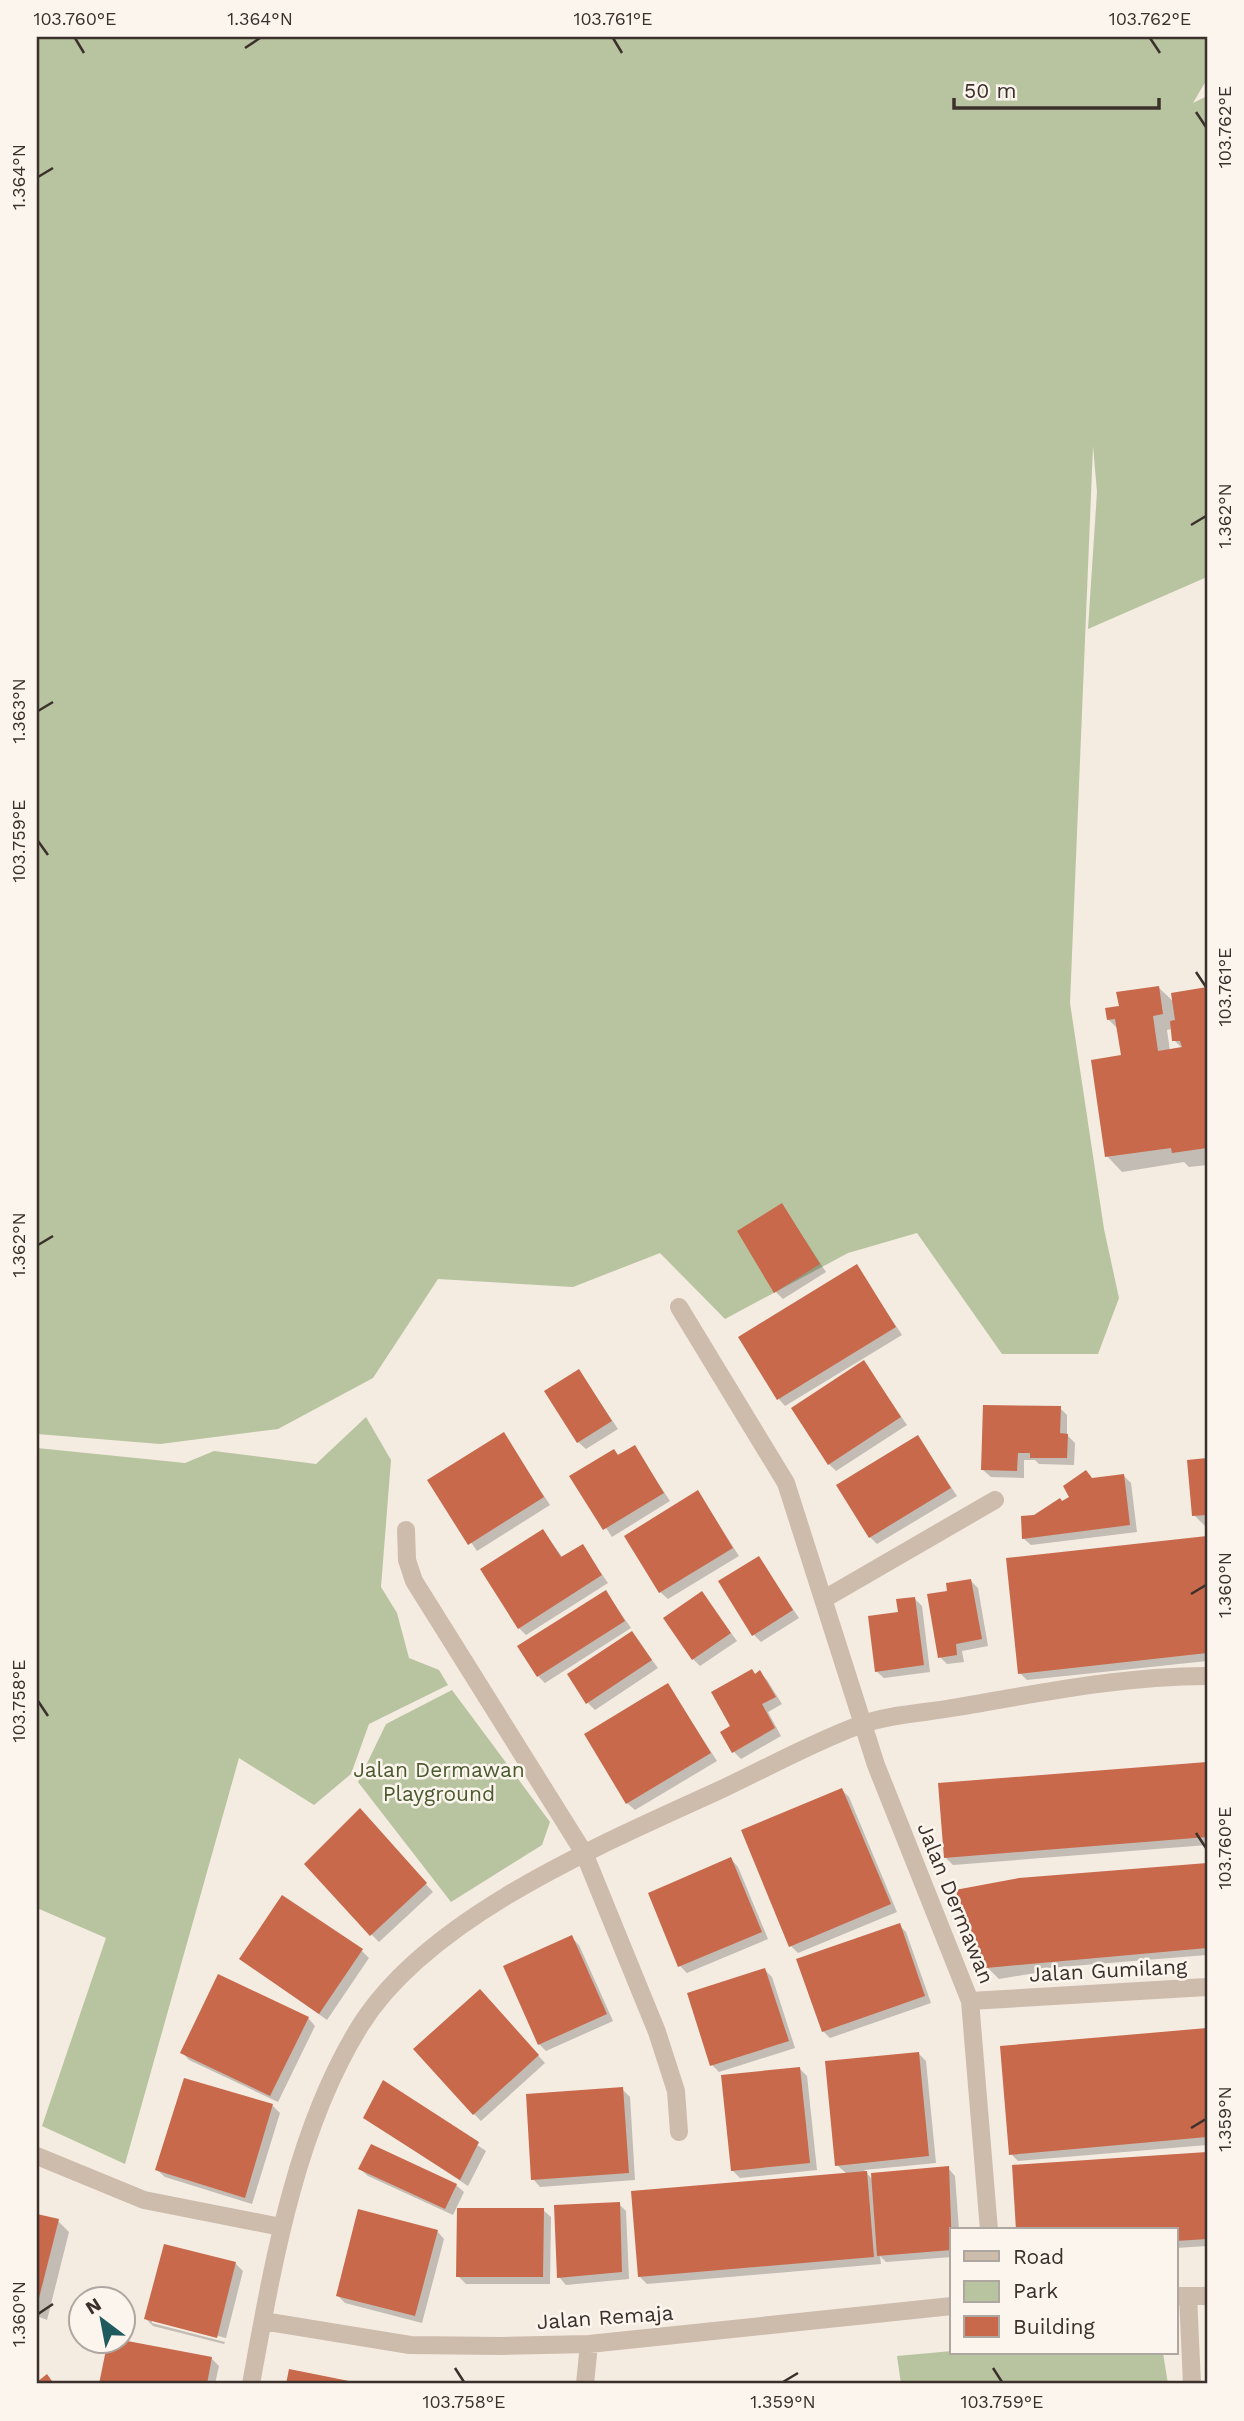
<svg xmlns="http://www.w3.org/2000/svg" width="1244" height="2421" viewBox="0 0 1244 2421" font-family="'Work Sans',sans-serif">
<style>
.green{fill:#b8c4a0}
.shadow{fill:#0003;fill-rule:evenodd}
.building{fill:#c8694b}
.lines{fill:none;stroke-linecap:round;stroke-linejoin:round}
.street{stroke:#cdbbac;stroke-width:18}
.ticks{fill:none;stroke:#3b302b;stroke-width:2.5}
.labels{text-anchor:middle;dominant-baseline:central;stroke-width:5;stroke-linejoin:round;paint-order:stroke}
.park-label{font-size:21px;fill:#4a5a2e;stroke:#fbf5ee}
.street-label{font-size:21px;fill:#3b302b;stroke:#fbf5ee}
.neatline{fill:none;stroke:#3b302b;stroke-width:2.5}
.ticks-label{font-size:18px;text-anchor:middle;fill:#3b302b}
</style>
<rect width="100%" height="100%" fill="#f4ebe1"/>
<path class="green" d="M 37,37 L 1207,37 L 1207,79 L 1193,103 L 1207,96 L 1207,577 L 1088,629 L 1097,492 L 1093,446 L 1070,1003 L 1104,1229 L 1119,1298 L 1098,1354 L 1002,1354 L 917,1233 L 848,1253 L 725,1319 L 660,1253 L 573,1287 L 438,1279 L 373,1378 L 278,1429 L 160,1444 L 37,1434 Z
M 366,1417 L 391,1460 L 381,1587 L 397,1613 L 409,1658 L 439,1670 L 448,1685 L 369,1724 L 351,1774 L 314,1805 L 239,1758 L 125,2164 L 42,2126 L 106,1938 L 37,1908 L 37,1448 L 185,1463 L 214,1451 L 316,1464 Z
M 452,1690 L 550,1822 L 542,1845 L 451,1902 L 358,1782 L 386,1724 Z
M 952,2351 L 1163,2353 L 1168,2384 L 901,2384 L 897,2356 Z"/>
<path class="shadow" d="M 1159,988 L 1175,1003 L 1173,995 L 1207,989 L 1207,1165 L 1189,1167 L 1184,1162 L 1122,1172 L 1107,1156 L 1123,1057 L 1119,1030 L 1108,1019 L 1121,1008 ZM 1172,1029 L 1174,1040 L 1183,1049 L 1170,1051 L 1167,1030 Z
M 782,1205 L 826,1272 L 783,1299 L 776,1292 Z
M 857,1267 L 902,1335 L 785,1406 L 778,1398 Z
M 864,1363 L 907,1425 L 836,1471 L 829,1464 Z
M 579,1371 L 618,1429 L 586,1449 L 578,1442 Z
M 1060,1408 L 1067,1415 L 1067,1435 L 1075,1443 L 1074,1465 L 1039,1464 L 1035,1460 L 1024,1460 L 1024,1478 L 991,1477 L 983,1470 Z
M 503,1434 L 550,1505 L 477,1551 L 429,1481 Z
M 918,1437 L 957,1496 L 877,1544 L 870,1537 Z
M 634,1447 L 670,1501 L 612,1537 L 572,1476 Z
M 1207,1460 L 1207,1526 L 1205,1526 L 1194,1515 L 1189,1461 Z
M 1124,1476 L 1131,1483 L 1137,1532 L 1031,1545 L 1023,1538 L 1035,1517 L 1063,1503 L 1093,1479 Z
M 698,1492 L 739,1556 L 668,1599 L 660,1592 Z
M 543,1531 L 563,1558 L 582,1546 L 608,1583 L 526,1635 L 519,1628 Z
M 1207,1537 L 1207,1661 L 1027,1680 L 1020,1673 L 1008,1559 Z
M 758,1558 L 799,1618 L 761,1642 L 753,1634 Z
M 971,1581 L 978,1588 L 988,1646 L 962,1651 L 964,1662 L 947,1664 L 940,1657 L 949,1593 Z
M 606,1592 L 631,1628 L 545,1683 L 538,1676 Z
M 702,1594 L 737,1641 L 700,1666 L 693,1659 Z
M 915,1599 L 922,1606 L 930,1672 L 884,1678 L 876,1671 L 900,1614 Z
M 632,1633 L 658,1668 L 595,1710 L 588,1703 Z
M 752,1671 L 756,1675 L 760,1673 L 767,1680 L 782,1704 L 768,1712 L 781,1736 L 741,1759 L 734,1752 L 732,1727 Z
M 668,1685 L 717,1761 L 635,1810 L 627,1803 Z
M 1207,1764 L 1207,1845 L 953,1865 L 946,1858 L 940,1785 Z
M 842,1790 L 849,1797 L 897,1912 L 798,1953 L 791,1946 Z
M 367,1818 L 433,1892 L 379,1942 L 371,1934 Z
M 731,1859 L 738,1867 L 768,1939 L 687,1973 L 680,1966 Z
M 1207,1865 L 1207,1955 L 1035,1969 L 1035,1973 L 999,1979 L 987,1967 L 1019,1880 Z
M 899,1925 L 906,1932 L 931,2003 L 830,2038 L 823,2031 Z
M 572,1938 L 579,1945 L 613,2021 L 546,2051 L 539,2044 Z
M 362,1951 L 369,1958 L 327,2020 L 241,1959 Z
M 765,1970 L 772,1977 L 795,2048 L 719,2072 L 712,2065 Z
M 487,1998 L 545,2063 L 481,2121 L 474,2114 Z
M 308,2018 L 315,2026 L 278,2102 L 189,2060 L 182,2052 Z
M 1207,2030 L 1207,2145 L 1018,2161 L 1011,2154 L 1002,2048 Z
M 918,2053 L 926,2061 L 936,2163 L 864,2170 L 873,2180 L 948,2168 L 955,2176 L 959,2230 L 952,2230 L 952,2257 L 886,2262 L 880,2256 L 881,2264 L 647,2284 L 640,2277 L 847,2174 L 837,2165 Z
M 800,2069 L 807,2076 L 817,2170 L 740,2178 L 732,2170 Z
M 185,2080 L 273,2106 L 280,2113 L 252,2204 L 165,2177 L 157,2170 Z
M 384,2082 L 486,2151 L 468,2186 L 365,2118 Z
M 622,2089 L 630,2097 L 635,2180 L 540,2187 L 533,2179 Z
M 1207,2154 L 1207,2246 L 1176,2248 L 1176,2230 L 1018,2230 L 1014,2167 Z
M 360,2169 L 456,2185 L 464,2192 L 453,2215 L 368,2176 Z
M 619,2204 L 626,2211 L 629,2279 L 566,2285 L 559,2277 Z
M 543,2210 L 551,2217 L 550,2284 L 466,2284 L 458,2276 Z
M 37,2216 L 58,2221 L 69,2232 L 47,2320 L 37,2316 Z
M 437,2231 L 444,2239 L 422,2323 L 345,2303 L 337,2295 Z
M 165,2246 L 236,2264 L 243,2271 L 226,2338 L 152,2319 L 152,2323 L 225,2342 L 224,2344 L 153,2326 L 146,2319 Z
M 109,2340 L 211,2358 L 219,2366 L 215,2384 L 101,2384 Z"/>
<path class="building" d="M 1159,986 L 1163,1014 L 1153,1016 L 1158,1051 L 1182,1047 L 1180,1041 L 1172,1041 L 1170,1021 L 1175,1020 L 1171,993 L 1207,987 L 1207,1148 L 1172,1153 L 1171,1148 L 1105,1157 L 1091,1060 L 1121,1055 L 1115,1019 L 1107,1020 L 1105,1008 L 1119,1006 L 1116,992 Z
M 782,1203 L 820,1264 L 774,1293 L 737,1231 Z
M 857,1264 L 896,1327 L 777,1400 L 738,1337 Z
M 864,1360 L 901,1417 L 828,1465 L 791,1408 Z
M 579,1369 L 612,1421 L 577,1443 L 544,1391 Z
M 983,1405 L 1061,1406 L 1060,1433 L 1068,1434 L 1067,1458 L 1030,1458 L 1030,1453 L 1018,1453 L 1017,1471 L 981,1470 Z
M 504,1432 L 544,1497 L 468,1545 L 427,1480 Z
M 918,1435 L 951,1488 L 869,1538 L 836,1485 Z
M 635,1445 L 664,1493 L 603,1530 L 569,1476 L 614,1449 L 618,1455 Z
M 1207,1458 L 1207,1515 L 1192,1516 L 1187,1460 Z
M 1086,1470 L 1092,1478 L 1124,1474 L 1130,1525 L 1022,1539 L 1021,1516 L 1034,1515 L 1060,1498 L 1062,1501 L 1069,1497 L 1063,1486 Z
M 698,1490 L 733,1548 L 659,1593 L 624,1536 Z
M 543,1529 L 561,1557 L 583,1544 L 602,1575 L 518,1629 L 480,1569 Z
M 1207,1536 L 1207,1653 L 1018,1674 L 1006,1558 Z
M 759,1556 L 793,1610 L 752,1636 L 718,1581 Z
M 971,1579 L 982,1639 L 956,1644 L 957,1655 L 938,1658 L 927,1594 L 947,1591 L 946,1583 Z
M 606,1590 L 625,1621 L 537,1677 L 517,1646 Z
M 702,1591 L 731,1633 L 692,1660 L 663,1618 Z
M 915,1597 L 924,1665 L 875,1672 L 868,1616 L 898,1612 L 896,1599 Z
M 632,1631 L 652,1660 L 586,1704 L 567,1674 Z
M 752,1669 L 755,1674 L 760,1670 L 776,1697 L 762,1704 L 775,1728 L 732,1753 L 720,1732 L 730,1726 L 711,1692 Z
M 668,1683 L 711,1753 L 626,1804 L 584,1734 Z
M 1207,1762 L 1207,1837 L 944,1858 L 938,1783 Z
M 842,1788 L 891,1904 L 789,1947 L 741,1830 Z
M 360,1808 L 427,1883 L 370,1936 L 304,1864 Z
M 731,1857 L 762,1932 L 678,1967 L 648,1893 Z
M 1207,1863 L 1207,1948 L 986,1968 L 955,1890 L 1019,1878 Z
M 282,1895 L 363,1949 L 319,2014 L 239,1959 Z
M 900,1923 L 925,1996 L 822,2032 L 796,1959 Z
M 572,1935 L 607,2014 L 538,2045 L 503,1966 Z
M 765,1968 L 789,2041 L 710,2066 L 687,1993 Z
M 218,1974 L 309,2017 L 270,2096 L 180,2053 Z
M 480,1989 L 539,2055 L 473,2115 L 413,2049 Z
M 1207,2028 L 1207,2137 L 1009,2155 L 1000,2046 Z
M 919,2052 L 929,2156 L 835,2166 L 825,2061 Z
M 800,2067 L 810,2163 L 731,2171 L 721,2075 Z
M 184,2078 L 273,2104 L 245,2198 L 155,2170 Z
M 383,2080 L 479,2142 L 460,2180 L 363,2118 Z
M 623,2087 L 629,2173 L 531,2180 L 526,2094 Z
M 371,2144 L 457,2184 L 445,2209 L 358,2169 Z
M 1207,2152 L 1207,2239 L 1176,2241 L 1176,2230 L 1016,2230 L 1012,2165 Z
M 949,2166 L 952,2250 L 877,2256 L 871,2173 Z
M 867,2171 L 874,2257 L 638,2277 L 631,2191 Z
M 620,2202 L 622,2272 L 557,2278 L 554,2205 Z
M 457,2208 L 544,2208 L 543,2277 L 456,2277 Z
M 358,2209 L 438,2230 L 415,2316 L 336,2296 Z
M 37,2214 L 59,2219 L 38,2302 L 37,2302 Z
M 164,2244 L 236,2262 L 217,2338 L 144,2319 Z
M 108,2340 L 122,2340 L 212,2357 L 207,2384 L 99,2384 Z
M 289,2369 L 359,2383 L 359,2384 L 286,2384 Z
M 47,2374 L 54,2384 L 37,2384 L 37,2382 Z"/>
<g class="lines">
<path class="street" d="M 679,1307 L 786,1483 L 876,1765 L 970,2001 L 989,2230
M 406,1530 L 407,1560 L 414,1581 L 584,1853 L 657,2032 L 676,2091 L 679,2132
M 824,1599 L 995,1500
M 970,2001 L 1207,1987
M 37,2156 L 144,2200 L 281,2227
M 1176,2296 L 1207,2296
M 1188,2296 L 1192,2384
M 263,2321 L 410,2345 L 502,2346 L 589,2344 L 952,2306
M 251,2384 C 273,2264 295,2131 360,2026 C 429,1915 607,1842 722,1789 C 767,1768 813,1742 860,1725 C 890,1714 926,1713 958,1707 C 1039,1693 1124,1676 1207,1676
M 585,2384 L 589,2344"/>
</g>
<path class="ticks" d="M 75,38 L 84,53M 613,38 L 622,53M 1150,38 L 1160,53M 245,48 L 260,38M 1196,112 L 1206,127M 38,177 L 53,168M 1191,525 L 1206,516M 38,711 L 53,702M 38,841 L 48,855M 1196,972 L 1206,987M 38,1245 L 53,1236M 1191,1594 L 1206,1585M 38,1701 L 48,1716M 1196,1833 L 1206,1848M 1191,2128 L 1206,2119M 38,2314 L 53,2304M 455,2368 L 464,2382M 993,2368 L 1002,2382M 783,2382 L 798,2373"/>
<g class="labels">
<g class="park-label">
<text x="439" y="1769">Jalan Dermawan<tspan x="439" dy="24">Playground</tspan></text>
</g>
<g class="street-label">
<text transform="translate(956 1903) rotate(68)">Jalan Dermawan</text>
<text transform="translate(1108 1970) rotate(-3)">Jalan Gumilang</text>
<text transform="translate(605 2317) rotate(-4)">Jalan Remaja</text>
</g>
</g>
<rect width="1244" height="2421" fill="none" stroke="#fbf5ee" stroke-width="77"/>
<rect x="950" y="2228" width="228" height="126" fill="#fbf5ee" stroke="#aea6a0" stroke-width="2"/>
<rect x="964" y="2251" width="35" height="10" fill="#cdbbac" stroke="#aea6a0" stroke-width="2"/>
<text x="1013" y="2264" font-size="21" fill="#3b302b">Road</text>
<rect x="964" y="2281" width="35" height="21" fill="#b8c4a0" stroke="#aea6a0" stroke-width="2"/>
<text x="1013" y="2298" font-size="21" fill="#3b302b">Park</text>
<rect x="964" y="2316" width="35" height="21" fill="#c8694b" stroke="#aea6a0" stroke-width="2"/>
<text x="1013" y="2334" font-size="21" fill="#3b302b">Building</text>
<g transform="translate(102 2320) rotate(328)"><circle r="33" fill="#fbf5ee" stroke="#aea6a0" stroke-width="2"/>
<path d="M0-5L12 26L0 18L-12 26Z" fill="#1f5a5e"/>
<text y="-10" font-size="19" font-weight="bold" text-anchor="middle" fill="#3b302b">N</text>
</g>
<path d="M954 98v10h205v-10" fill="none" stroke="#3b302b" stroke-width="3.5"/>
<text x="964" y="98" font-size="21" fill="#3b302b" stroke="#fbf5ee" stroke-width="5" paint-order="stroke">50 m</text>
<rect x="38" y="38" width="1168" height="2344" class="neatline"/>
<g class="ticks-label">
<text x="75" y="25">103.760°E</text>
<text x="260" y="25">1.364°N</text>
<text x="613" y="25">103.761°E</text>
<text x="1150" y="25">103.762°E</text>
<text transform="translate(1225 127) rotate(-90)" y="6">103.762°E</text>
<text transform="translate(19 177) rotate(-90)" y="6">1.364°N</text>
<text transform="translate(1225 516) rotate(-90)" y="6">1.362°N</text>
<text transform="translate(19 711) rotate(-90)" y="6">1.363°N</text>
<text transform="translate(19 841) rotate(-90)" y="6">103.759°E</text>
<text transform="translate(1225 987) rotate(-90)" y="6">103.761°E</text>
<text transform="translate(19 1245) rotate(-90)" y="6">1.362°N</text>
<text transform="translate(1225 1585) rotate(-90)" y="6">1.360°N</text>
<text transform="translate(19 1701) rotate(-90)" y="6">103.758°E</text>
<text transform="translate(1225 1848) rotate(-90)" y="6">103.760°E</text>
<text transform="translate(1225 2119) rotate(-90)" y="6">1.359°N</text>
<text transform="translate(19 2314) rotate(-90)" y="6">1.360°N</text>
<text x="464" y="2408">103.758°E</text>
<text x="783" y="2408">1.359°N</text>
<text x="1002" y="2408">103.759°E</text>
</g>
</svg>
